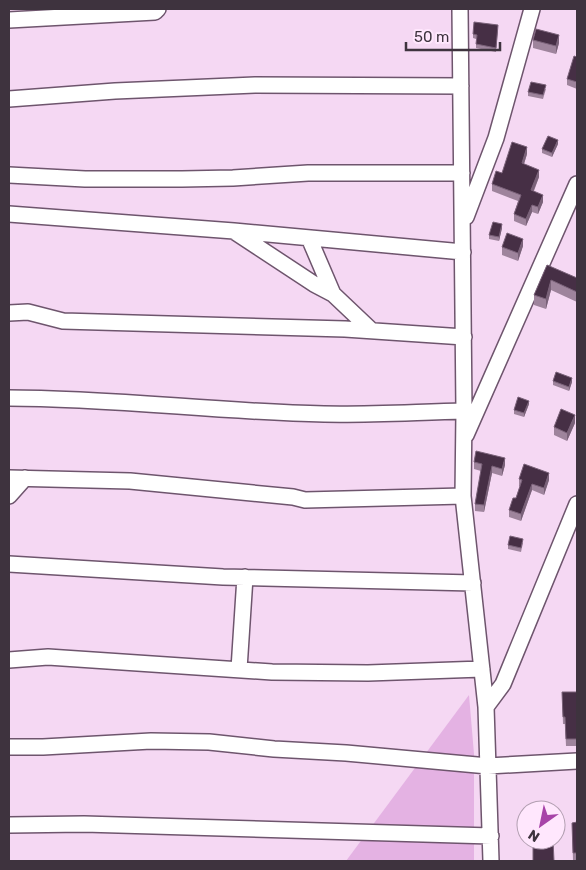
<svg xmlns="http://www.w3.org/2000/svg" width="586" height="870" viewBox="0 0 586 870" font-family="Rubik,sans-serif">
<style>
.green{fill:#e4b2e3}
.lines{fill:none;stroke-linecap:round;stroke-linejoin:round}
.minor-casing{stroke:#6e556d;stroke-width:18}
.minor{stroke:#fff;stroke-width:15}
.wall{fill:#9e849c}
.shaded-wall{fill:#7a6279}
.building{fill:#462f45;stroke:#7a6279}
</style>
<rect width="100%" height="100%" fill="#f5d8f3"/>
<path class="green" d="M 469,695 L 474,754 L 474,861 L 346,861 Z"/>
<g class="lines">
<defs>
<path id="minor" d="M 460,9 L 464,411 L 463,496 L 486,707 L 491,861
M 9,20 L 155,12 L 158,9
M 9,99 L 115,91 L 255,85 L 461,86
M 9,175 L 85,179 L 182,179 L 233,178 L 308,173 L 462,173
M 9,214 L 234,231 L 463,252
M 466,217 L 496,138 L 532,9
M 235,232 L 314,284 L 333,294 L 371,330
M 309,238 L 333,294
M 9,313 L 28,312 L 63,321 L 345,329 L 464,337
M 9,398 C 114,398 218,412 324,414 C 370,415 417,412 464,411
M 466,435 L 577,184
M 9,478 L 130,481 L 293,497 L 305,500 L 463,496
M 9,496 L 25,478
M 9,564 L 223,577 L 473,583
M 9,660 L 48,657 L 272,672 L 368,673 L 482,669
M 239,669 L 245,577
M 486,707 L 503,684 L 577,504
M 9,747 L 43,747 L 151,741 L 209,742 L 274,749 L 346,753 L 488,766 L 577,761
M 9,825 L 84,824 L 491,836"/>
</defs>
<use href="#minor" class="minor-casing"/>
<use href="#minor" class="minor"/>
</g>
<path class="wall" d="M 498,29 L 496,52 L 476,48 L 476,39 L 473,38 L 473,34 Z
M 533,40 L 559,43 L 556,54 L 533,48 Z
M 577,57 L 577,89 L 567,85 L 567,79 Z
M 546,89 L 543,99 L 528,96 L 528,92 Z
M 558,144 L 552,157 L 542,153 L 542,149 Z
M 527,154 L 524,164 L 539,177 L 534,191 L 543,202 L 538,214 L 532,212 L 526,226 L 514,221 L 514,214 L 518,201 L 492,191 L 492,184 L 502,173 Z
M 502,228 L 499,241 L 489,239 L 489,235 Z
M 523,246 L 518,261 L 502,255 L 502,247 Z
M 547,265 L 577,278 L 577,302 L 551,290 L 546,309 L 534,305 L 534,295 Z
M 553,381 L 572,382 L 569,391 L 553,385 Z
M 529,404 L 524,417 L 514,414 L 514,410 Z
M 575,423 L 567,441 L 554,435 L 554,427 Z
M 474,462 L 505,465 L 502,476 L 492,473 L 484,512 L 475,511 L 475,504 L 481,471 L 474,469 Z
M 519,479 L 549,480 L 544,495 L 532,490 L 521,521 L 509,517 L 509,510 L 516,498 L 520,486 L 519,486 Z
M 523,543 L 521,552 L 508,549 L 508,545 Z
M 562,692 L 577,692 L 577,746 L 566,746 L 565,724 L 563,724 Z
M 577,822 L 577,861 L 573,861 L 572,823 Z"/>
<path class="shaded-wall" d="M 559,35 L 559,43 L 556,54 L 556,46 Z
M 558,140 L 558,144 L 552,157 L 552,153 Z
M 527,147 L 527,154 L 522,170 L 522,163 Z
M 539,170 L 539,177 L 531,197 L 531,190 Z
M 543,195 L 543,202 L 538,214 L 538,207 Z
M 532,205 L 532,212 L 526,226 L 526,219 Z
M 502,224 L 502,228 L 499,241 L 499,237 Z
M 523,239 L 523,246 L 518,261 L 518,253 Z
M 551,280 L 551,290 L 546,309 L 546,299 Z
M 572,378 L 572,382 L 569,391 L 569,387 Z
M 529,401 L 529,404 L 524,417 L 524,413 Z
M 575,415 L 575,423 L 567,441 L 567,433 Z
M 505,458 L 505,465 L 502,476 L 502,469 Z
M 492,466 L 492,473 L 484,512 L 484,505 Z
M 549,473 L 549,480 L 544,495 L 544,488 Z
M 532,484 L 532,490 L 521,521 L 521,514 Z"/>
<path class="building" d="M 474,22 L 498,25 L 496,48 L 476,44 L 477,35 L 473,34 Z
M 536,29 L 559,35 L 556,46 L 533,40 Z
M 574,56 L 577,57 L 577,82 L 567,79 Z
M 531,82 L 546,85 L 543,95 L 528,92 Z
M 548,136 L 558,140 L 552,153 L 542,149 Z
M 512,142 L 527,147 L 522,163 L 539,170 L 531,190 L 543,195 L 538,207 L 532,205 L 526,219 L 514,214 L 521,195 L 492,184 L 496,171 L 502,173 Z
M 493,222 L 502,224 L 499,237 L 489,235 Z
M 507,233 L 523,239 L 518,253 L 502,247 Z
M 547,265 L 577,278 L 577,292 L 551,280 L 546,299 L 534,295 Z
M 556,372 L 572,378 L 569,387 L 553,381 Z
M 518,397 L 529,401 L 524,413 L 514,410 Z
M 561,409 L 575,415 L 567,433 L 554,427 Z
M 476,451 L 505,458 L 502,469 L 492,466 L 484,505 L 475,504 L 482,464 L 474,462 Z
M 524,464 L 549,473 L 544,488 L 532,484 L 521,514 L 509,510 L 513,498 L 516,498 L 522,480 L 519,479 Z
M 510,536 L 523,539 L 521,548 L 508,545 Z
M 562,692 L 577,692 L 577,739 L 566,739 L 565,717 L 563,717 Z
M 577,822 L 577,853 L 573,853 L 572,823 Z
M 533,840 L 553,840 L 554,861 L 533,861 Z"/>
<rect width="586" height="870" fill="none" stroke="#3e333e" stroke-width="20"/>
<g transform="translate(541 825) rotate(213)"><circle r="24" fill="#ffe7fd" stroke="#b29fb1"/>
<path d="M0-4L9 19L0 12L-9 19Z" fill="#a743a8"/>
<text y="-8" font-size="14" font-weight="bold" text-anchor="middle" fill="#3e333e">N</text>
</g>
<path d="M406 42v8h94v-8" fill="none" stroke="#3e333e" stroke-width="2.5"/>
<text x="414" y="42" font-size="15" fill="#3e333e" stroke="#ffe7fd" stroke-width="4" paint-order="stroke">50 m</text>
</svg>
